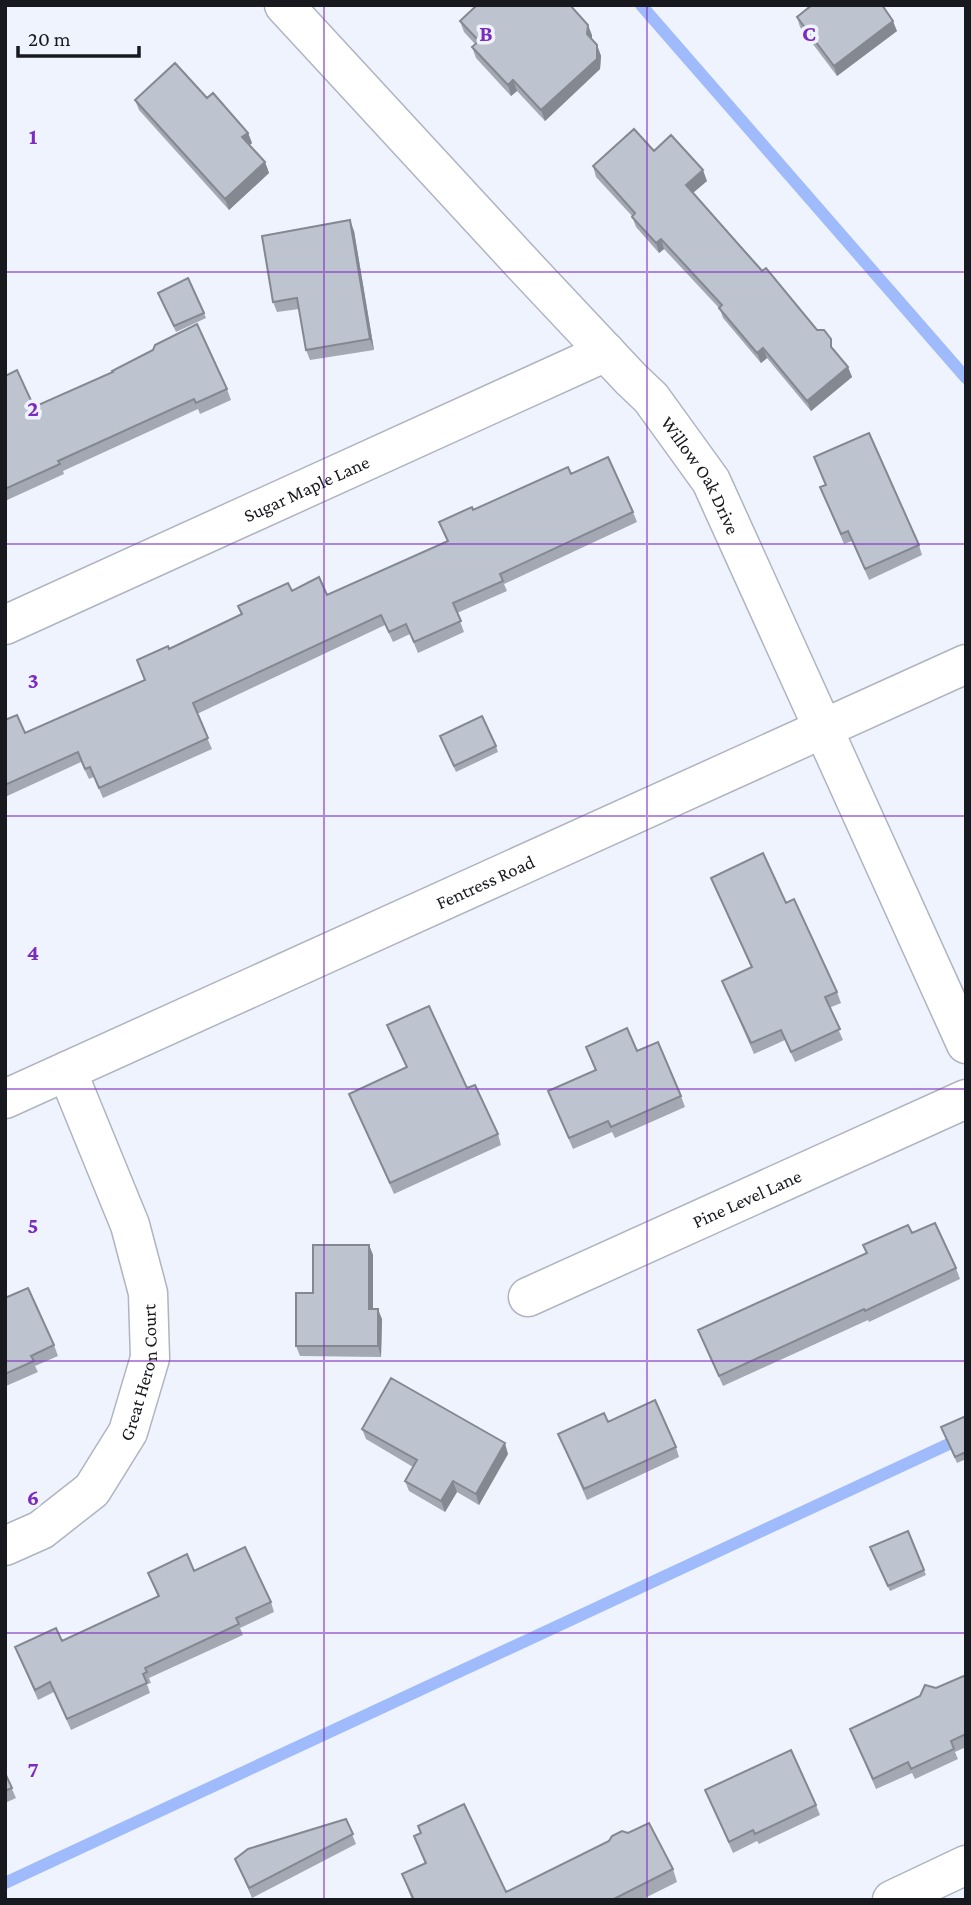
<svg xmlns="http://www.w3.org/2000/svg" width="971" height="1905" viewBox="0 0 971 1905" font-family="'Crimson Pro',serif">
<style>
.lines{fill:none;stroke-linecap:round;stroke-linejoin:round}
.stream{stroke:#9fbbfc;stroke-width:12}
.minor-casing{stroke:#afb4c1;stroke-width:41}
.minor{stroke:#fff;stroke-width:38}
.wall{fill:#a3a8b2}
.shaded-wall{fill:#848891}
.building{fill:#bdc3cf;stroke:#848891;stroke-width:2}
.grid{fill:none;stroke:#7b2cbf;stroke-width:2;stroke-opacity:0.55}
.labels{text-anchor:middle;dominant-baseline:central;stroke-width:7;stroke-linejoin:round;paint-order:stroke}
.street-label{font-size:19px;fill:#17191e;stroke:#eff3fe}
.grid-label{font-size:23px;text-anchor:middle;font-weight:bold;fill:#7b2cbf;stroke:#eff3fe;stroke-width:7;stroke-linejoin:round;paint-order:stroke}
</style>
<rect width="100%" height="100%" fill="#eff3fe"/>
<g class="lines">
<path class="stream" d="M 641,5 L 966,378
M 5,1883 L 966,1436"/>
<defs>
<g id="minor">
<path id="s1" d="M 284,5 L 522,263 L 631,379 L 651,398 L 711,481 L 966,1044"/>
<path id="s2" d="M 5,625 L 606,352"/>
<path id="s3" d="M 5,1099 L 966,664"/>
<path id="s4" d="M 528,1297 L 966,1099"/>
<path id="s5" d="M 5,1546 L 41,1530 L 92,1490 L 128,1432 L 150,1358 L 148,1293 L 130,1225 L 67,1071"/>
<path d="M 892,1900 L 966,1865"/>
</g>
</defs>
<use href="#minor" class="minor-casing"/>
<use href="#minor" class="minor"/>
</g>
<path class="wall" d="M 797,17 L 897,31 L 837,76 L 800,27 Z
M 460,21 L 592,35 L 592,40 L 597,45 L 601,56 L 600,69 L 545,121 L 517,91 L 511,96 L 476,58 L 472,47 L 475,44 L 464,32 Z
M 207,98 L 248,133 L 252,143 L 250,145 L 265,162 L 269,173 L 229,210 L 139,110 L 135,100 Z
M 654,151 L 707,181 L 693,193 L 835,350 L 848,367 L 852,377 L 811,411 L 767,358 L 761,363 L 723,318 L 720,309 L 664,249 L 659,253 L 636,227 L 632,216 L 596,177 L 593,166 Z
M 354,231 L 374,350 L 310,360 L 306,350 L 299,309 L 277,312 L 273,302 Z
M 160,298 L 204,313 L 206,318 L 176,332 Z
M 5,376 L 34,407 L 227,389 L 231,400 L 200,414 L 198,409 L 63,471 L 64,474 L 5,501 Z
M 814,457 L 919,545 L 922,555 L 869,580 L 852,541 L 844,544 L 820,487 L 825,485 Z
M 571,474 L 633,512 L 637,522 L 504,584 L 507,591 L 457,613 L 464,632 L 418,653 L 410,634 L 393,642 L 385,625 L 197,714 L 212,749 L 103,798 L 94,777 L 89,779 L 81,762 L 5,797 L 5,720 L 25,733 L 145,680 L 169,649 L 241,615 L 238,606 L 292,591 L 327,595 L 447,541 L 439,522 Z
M 440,736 L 496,746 L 498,752 L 456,772 Z
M 711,878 L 786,903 L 837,992 L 841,1003 L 829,1008 L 843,1040 L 795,1062 L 785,1040 L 754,1054 L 722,981 L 751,967 Z
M 387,1025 L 467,1088 L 498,1134 L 501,1145 L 394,1194 L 349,1094 L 406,1067 Z
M 586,1047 L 637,1051 L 681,1096 L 685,1107 L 615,1138 L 612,1132 L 573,1149 L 548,1091 L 595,1070 Z
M 912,1233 L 956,1268 L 960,1279 L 869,1322 L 868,1320 L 723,1386 L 698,1330 L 866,1254 L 863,1245 Z
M 369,1245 L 373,1255 L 373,1309 L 382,1319 L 381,1357 L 300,1356 L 296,1346 L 313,1293 Z
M 5,1298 L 54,1345 L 58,1356 L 35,1366 L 38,1372 L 6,1386 Z
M 966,1416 L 966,1459 L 957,1463 L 941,1427 Z
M 608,1422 L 676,1447 L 679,1457 L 587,1500 L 558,1434 Z
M 362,1429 L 508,1454 L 479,1505 L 457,1492 L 445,1512 L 409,1491 L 405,1481 L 413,1467 L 366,1439 Z
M 908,1531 L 926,1575 L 890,1591 L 872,1552 Z
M 194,1571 L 271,1602 L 274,1612 L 240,1628 L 243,1635 L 149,1678 L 151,1683 L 147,1684 L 150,1693 L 71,1730 L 54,1692 L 38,1700 L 15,1647 L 62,1641 L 158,1597 L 148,1573 Z
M 966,1675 L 966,1747 L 955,1752 L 958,1759 L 915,1779 L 912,1773 L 876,1789 L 850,1729 Z
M 5,1773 L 16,1798 L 5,1803 Z
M 705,1790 L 816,1805 L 820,1815 L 759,1844 L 757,1841 L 733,1853 Z
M 346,1819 L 356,1844 L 252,1898 L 235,1859 Z
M 418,1826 L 506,1892 L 673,1869 L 677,1882 L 641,1900 L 412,1900 L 402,1874 L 425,1864 L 414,1836 L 421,1833 Z"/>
<path class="shaded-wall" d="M 893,21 L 897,31 L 837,76 L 834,66 Z
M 588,25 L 592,35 L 591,45 L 587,34 Z
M 597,45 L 601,56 L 600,69 L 545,121 L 541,110 Z
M 513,80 L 517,91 L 511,96 L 508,85 Z
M 248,133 L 252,143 L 246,148 L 242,137 Z
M 265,162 L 269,173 L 229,210 L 225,199 Z
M 703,170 L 707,181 L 689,196 L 686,185 Z
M 350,220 L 354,231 L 374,350 L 370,339 Z
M 661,239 L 664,249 L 659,253 L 656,243 Z
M 763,348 L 767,358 L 761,363 L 757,353 Z
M 848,367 L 852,377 L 811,411 L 807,401 Z
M 369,1245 L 373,1255 L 373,1320 L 369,1309 Z
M 378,1309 L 382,1319 L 381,1357 L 378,1346 Z
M 505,1443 L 508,1454 L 479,1505 L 476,1494 Z
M 453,1481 L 457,1492 L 445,1512 L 441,1501 Z"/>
<path class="building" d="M 477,5 L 570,5 L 588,25 L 587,34 L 597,45 L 597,59 L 541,110 L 513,80 L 508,85 L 472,47 L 479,41 L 460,21 Z
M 812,5 L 882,5 L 893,21 L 834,66 L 797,17 Z
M 175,63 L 207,98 L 213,93 L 248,133 L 242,137 L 265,162 L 225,199 L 135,100 Z
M 634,129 L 654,151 L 671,135 L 703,170 L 686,185 L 762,271 L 766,268 L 817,330 L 824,330 L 831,339 L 831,347 L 848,367 L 807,401 L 763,348 L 757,353 L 719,308 L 722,305 L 661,239 L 656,243 L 632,217 L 635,213 L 593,166 Z
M 350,220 L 370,339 L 306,350 L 297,298 L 273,302 L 262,236 Z
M 188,278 L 204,313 L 174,326 L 158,293 Z
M 197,324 L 227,389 L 196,403 L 194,399 L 58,461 L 60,464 L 5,489 L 5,376 L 17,370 L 34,407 L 113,372 L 112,371 L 153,350 L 155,345 Z
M 869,433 L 919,545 L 865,569 L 848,531 L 841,534 L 820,487 L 826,485 L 814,457 Z
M 608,457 L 633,512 L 500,574 L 503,581 L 453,603 L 461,621 L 414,642 L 406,624 L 389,632 L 381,615 L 193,703 L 208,738 L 99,788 L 90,767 L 85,769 L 78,752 L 5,785 L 5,720 L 17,715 L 25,733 L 145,680 L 137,660 L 168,646 L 169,649 L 242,614 L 238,606 L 288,583 L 292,591 L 319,577 L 327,595 L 448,541 L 439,522 L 472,507 L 473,510 L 568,467 L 571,474 Z
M 482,716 L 496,746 L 454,766 L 440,736 Z
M 763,853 L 786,903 L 794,899 L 837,992 L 825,997 L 840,1029 L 791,1052 L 781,1030 L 751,1043 L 722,981 L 752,967 L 711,878 Z
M 429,1006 L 467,1088 L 475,1085 L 498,1134 L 390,1183 L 349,1094 L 407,1067 L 387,1025 Z
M 627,1028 L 637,1051 L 658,1042 L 681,1096 L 611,1127 L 608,1121 L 569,1138 L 548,1091 L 596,1070 L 586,1047 Z
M 935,1223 L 956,1268 L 865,1311 L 864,1309 L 719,1376 L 698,1330 L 867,1253 L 863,1245 L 908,1225 L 912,1233 Z
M 313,1245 L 369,1245 L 369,1309 L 378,1309 L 378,1346 L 296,1346 L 296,1293 L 313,1293 Z
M 28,1288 L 54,1345 L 31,1356 L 34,1361 L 5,1374 L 5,1298 Z
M 391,1378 L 505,1443 L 476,1494 L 453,1481 L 441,1501 L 405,1481 L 417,1460 L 362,1429 Z
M 655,1400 L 676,1447 L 584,1489 L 558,1434 L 604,1413 L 608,1422 Z
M 966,1416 L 966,1452 L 955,1457 L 941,1427 Z
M 908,1531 L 924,1570 L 888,1586 L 870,1547 Z
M 245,1547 L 271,1602 L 236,1618 L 239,1624 L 145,1668 L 147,1672 L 143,1674 L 147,1683 L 67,1719 L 50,1682 L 35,1690 L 15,1647 L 56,1628 L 62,1641 L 159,1596 L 148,1573 L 187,1554 L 194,1571 Z
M 966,1675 L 966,1734 L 951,1741 L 954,1749 L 911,1769 L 908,1762 L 873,1779 L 850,1729 L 920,1696 L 925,1685 L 936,1688 Z
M 791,1750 L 816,1805 L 755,1834 L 753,1830 L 729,1842 L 705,1790 Z
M 5,1773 L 12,1788 L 5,1791 Z
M 464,1804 L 506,1892 L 609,1841 L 612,1836 L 622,1831 L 628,1833 L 649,1823 L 673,1869 L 612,1900 L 414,1900 L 402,1874 L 426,1863 L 414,1836 L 421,1833 L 418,1826 Z
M 346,1819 L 353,1834 L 249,1888 L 235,1859 L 248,1849 Z"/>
<path class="grid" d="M 324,5 L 324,1900M 647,5 L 647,1900M 5,272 L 966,272M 5,544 L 966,544M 5,816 L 966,816M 5,1089 L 966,1089M 5,1361 L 966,1361M 5,1633 L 966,1633"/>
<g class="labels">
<g class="street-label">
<text stroke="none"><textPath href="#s1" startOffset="630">Willow Oak Drive</textPath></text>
<text stroke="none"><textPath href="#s2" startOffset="331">Sugar Maple Lane</textPath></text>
<text stroke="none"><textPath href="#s3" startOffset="527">Fentress Road</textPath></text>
<text stroke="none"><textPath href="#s4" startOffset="240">Pine Level Lane</textPath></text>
<text stroke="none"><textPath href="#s5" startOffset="234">Great Heron Court</textPath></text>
</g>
</g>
<g class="grid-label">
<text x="486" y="41">B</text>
<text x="809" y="41">C</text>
<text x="33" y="144">1</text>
<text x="33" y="416">2</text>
<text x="33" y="688">3</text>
<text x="33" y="960">4</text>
<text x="33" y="1233">5</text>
<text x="33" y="1505">6</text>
<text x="33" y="1777">7</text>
</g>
<rect width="971" height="1905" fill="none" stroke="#17191e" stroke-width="14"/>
<path d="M18 46v10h121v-10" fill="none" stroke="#17191e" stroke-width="3.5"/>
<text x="28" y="46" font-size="21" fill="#17191e" stroke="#eff3fe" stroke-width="5" paint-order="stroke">20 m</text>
</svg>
